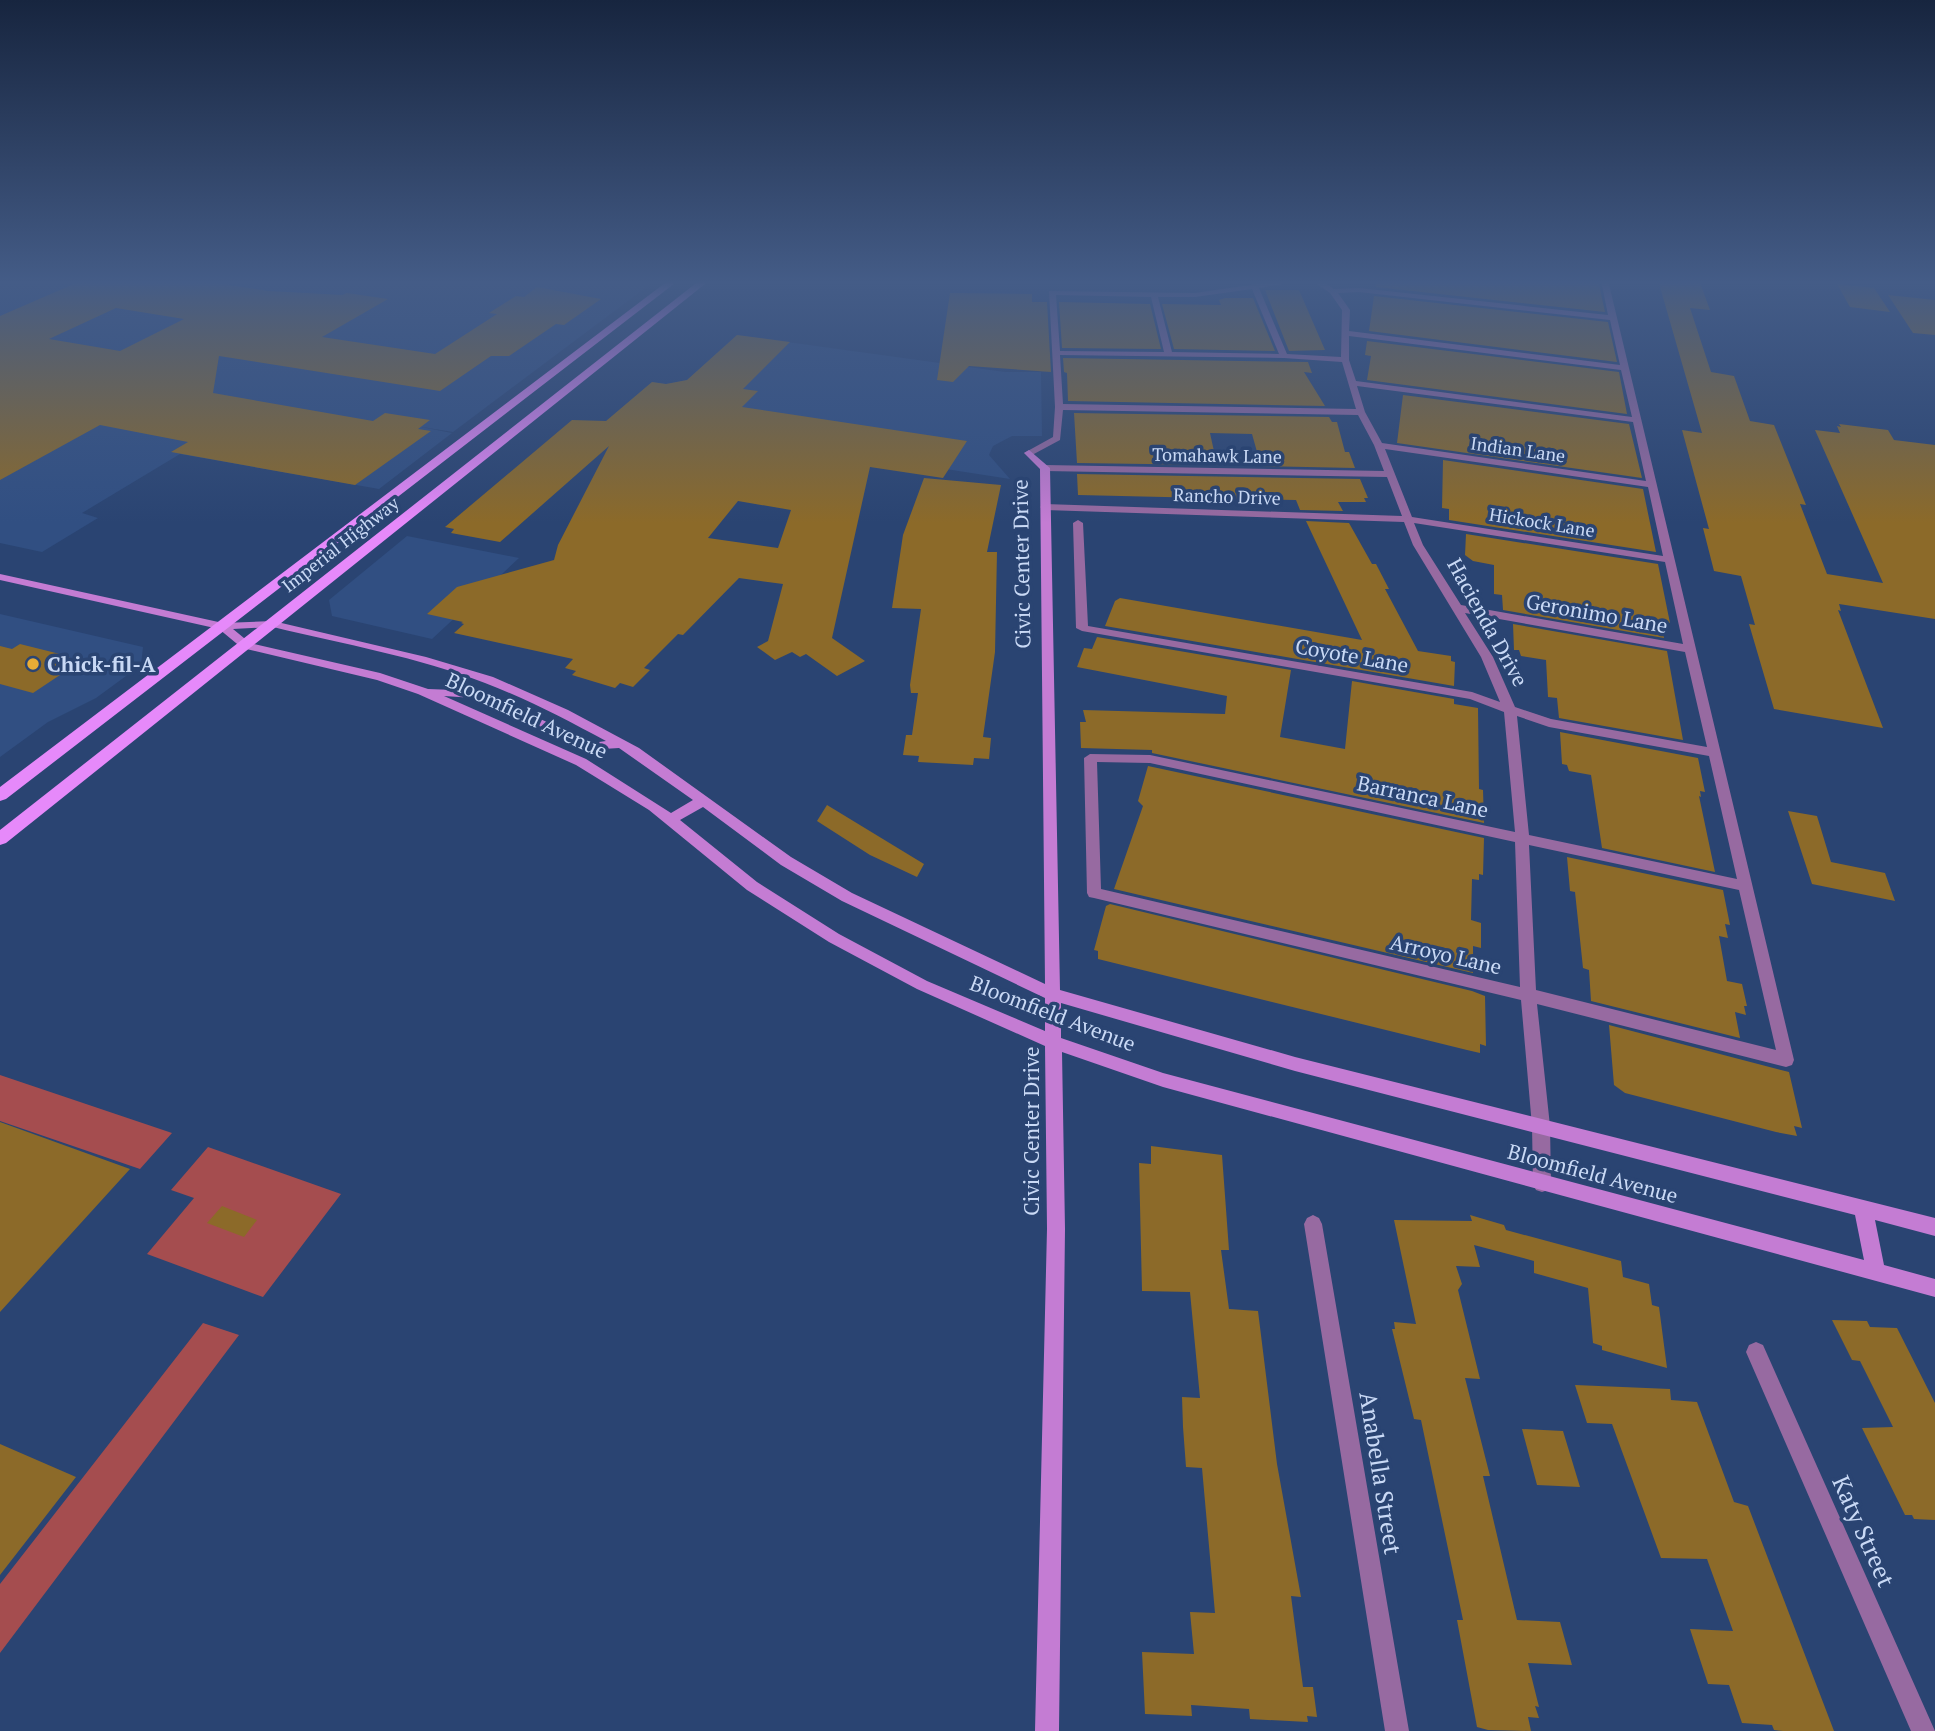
<svg xmlns="http://www.w3.org/2000/svg" width="1935" height="1731" viewBox="0 0 1935 1731" font-family="'PT Serif',serif">
<style>
.built{fill:#314f82}
.green{fill:#a54d4f}
.building{fill:#8c6a29;fill-rule:evenodd}
.lines{fill:none;stroke-linecap:round;stroke-linejoin:round}
.street{fill:#976aa1;fill-rule:evenodd}
.secondary{fill:#c47cd3;fill-rule:evenodd}
.primary{fill:#e689fa;fill-rule:evenodd}
.poi-dot{fill:#e7ac36;stroke:#2a4472;stroke-width:2.5}
.labels{text-anchor:middle;dominant-baseline:central;stroke-width:7;stroke-linejoin:round;paint-order:stroke}
.far-street-label{font-size:18px;fill:#c9d9f5;stroke:#2a4472}
.street-label{font-size:21px;fill:#c9d9f5;stroke:#2a4472}
.poi-label{font-size:21px;font-weight:bold;fill:#c9d9f5;stroke:#2a4472;text-anchor:start}
.near-street-label{font-size:24px;fill:#c9d9f5;stroke:#2a4472}
</style>
<rect width="100%" height="100%" fill="#2a4472"/>
<path class="built" d="M 0,280 L 413,281 L 656,280 L 453,432 L 416,426 L 452,433 L 379,489 L 180,454 L 82,513 L 98,518 L 42,552 L 0,543 Z
M 737,335 L 1005,372 L 1041,372 L 1042,436 L 1012,436 L 993,446 L 989,455 L 1010,479 L 611,417 L 652,382 L 666,384 L 687,380 Z
M 407,536 L 519,558 L 432,639 L 332,616 L 329,600 Z
M 0,614 L 143,647 L 141,665 L 96,698 L 48,722 L 0,757 Z"/>
<path class="green" d="M 0,1075 L 172,1133 L 140,1169 L 0,1121 Z
M 208,1147 L 341,1194 L 263,1297 L 147,1254 L 194,1198 L 171,1190 Z
M 203,1323 L 239,1335 L 0,1653 L 0,1584 Z"/>
<path class="building" d="M 83,280 L 195,280 L 269,291 L 342,295 L 347,293 L 388,299 L 322,337 L 435,354 L 497,314 L 489,313 L 516,296 L 524,297 L 537,287 L 601,299 L 564,325 L 556,324 L 509,356 L 491,356 L 440,391 L 219,356 L 213,393 L 373,421 L 385,413 L 430,420 L 418,429 L 431,431 L 355,485 L 171,452 L 188,442 L 100,425 L 0,480 L 0,316 ZM 116,308 L 184,319 L 120,351 L 49,339 Z
M 1377,280 L 1598,280 L 1605,312 L 1376,287 Z
M 1658,280 L 1699,280 L 1710,310 L 1690,308 L 1711,372 L 1734,376 L 1750,421 L 1774,425 L 1806,505 L 1800,504 L 1827,574 L 1883,583 L 1815,430 L 1840,433 L 1837,426 L 1841,427 L 1839,424 L 1888,430 L 1894,440 L 1935,445 L 1935,619 L 1839,604 L 1841,611 L 1838,610 L 1883,728 L 1774,709 L 1749,624 L 1755,625 L 1741,576 L 1714,571 L 1703,528 L 1709,529 L 1682,430 L 1702,433 Z
M 1837,284 L 1874,288 L 1890,312 L 1850,307 Z
M 1265,290 L 1299,290 L 1325,350 L 1289,351 Z
M 950,293 L 1032,294 L 1032,302 L 1047,302 L 1051,372 L 969,366 L 953,382 L 937,380 Z
M 1888,295 L 1935,300 L 1935,335 L 1913,333 Z
M 1374,296 L 1608,322 L 1617,362 L 1369,331 Z
M 1225,298 L 1253,298 L 1275,351 L 1174,349 L 1162,304 L 1221,305 L 1219,300 Z
M 1059,302 L 1150,304 L 1161,349 L 1062,348 Z
M 737,335 L 790,342 L 743,389 L 758,391 L 742,407 L 967,441 L 943,478 L 870,467 L 832,638 L 865,661 L 837,676 L 806,654 L 800,657 L 792,652 L 775,660 L 757,647 L 768,641 L 783,584 L 739,578 L 683,635 L 678,634 L 644,668 L 650,670 L 633,687 L 620,683 L 615,688 L 572,675 L 576,671 L 565,668 L 573,659 L 454,633 L 464,624 L 461,623 L 463,622 L 427,614 L 457,587 L 554,560 L 558,545 L 609,446 L 500,542 L 451,533 L 454,529 L 445,527 L 572,420 L 606,421 L 652,382 L 666,384 L 687,380 ZM 738,501 L 791,510 L 778,548 L 708,538 Z
M 1367,341 L 1619,372 L 1627,414 L 1367,380 L 1371,356 L 1365,355 Z
M 1063,358 L 1308,362 L 1312,373 L 1304,372 L 1325,406 L 1068,401 L 1067,373 L 1064,372 Z
M 1403,395 L 1629,424 L 1642,478 L 1397,443 Z
M 1074,413 L 1329,417 L 1332,422 L 1337,422 L 1345,452 L 1349,452 L 1355,468 L 1261,466 L 1252,434 L 1210,433 L 1217,465 L 1077,463 Z
M 1443,460 L 1643,489 L 1656,552 L 1449,520 L 1449,509 L 1442,508 Z
M 1077,474 L 1360,479 L 1368,498 L 1364,498 L 1366,502 L 1338,502 L 1343,511 L 1300,510 L 1296,500 L 1078,495 Z
M 924,478 L 1001,485 L 987,552 L 997,552 L 995,652 L 983,737 L 991,738 L 989,759 L 974,758 L 973,765 L 918,762 L 919,756 L 903,755 L 906,735 L 912,735 L 918,693 L 911,693 L 910,685 L 921,609 L 892,608 L 903,535 Z
M 1306,521 L 1349,523 L 1372,564 L 1376,564 L 1389,589 L 1385,589 L 1418,651 L 1451,656 L 1451,661 L 1455,662 L 1454,686 L 1105,626 L 1115,601 L 1120,598 L 1362,640 Z
M 1466,534 L 1658,564 L 1670,623 L 1661,621 L 1664,638 L 1503,610 L 1502,595 L 1494,594 L 1494,565 L 1473,561 L 1465,555 Z
M 1513,624 L 1667,651 L 1683,740 L 1559,718 L 1557,698 L 1548,697 L 1546,660 L 1521,656 L 1519,650 L 1514,650 Z
M 1097,637 L 1291,670 L 1280,737 L 1345,749 L 1352,681 L 1454,699 L 1454,704 L 1478,708 L 1479,789 L 1483,790 L 1484,823 L 1152,753 L 1152,750 L 1081,748 L 1080,722 L 1086,722 L 1083,710 L 1225,714 L 1227,696 L 1077,667 L 1084,648 L 1092,649 Z
M 20,644 L 56,653 L 73,659 L 58,669 L 66,671 L 33,693 L 0,684 L 0,646 L 12,649 Z
M 1560,732 L 1698,758 L 1705,792 L 1700,791 L 1701,797 L 1699,796 L 1715,872 L 1602,848 L 1591,775 L 1569,771 L 1567,765 L 1562,764 Z
M 1148,766 L 1484,838 L 1483,875 L 1479,874 L 1479,880 L 1472,879 L 1471,920 L 1481,923 L 1481,948 L 1473,946 L 1473,973 L 1114,889 L 1143,806 L 1138,801 Z
M 827,805 L 924,864 L 917,877 L 870,855 L 817,821 Z
M 1788,811 L 1817,816 L 1831,862 L 1885,873 L 1895,901 L 1812,884 Z
M 1567,857 L 1723,890 L 1730,925 L 1725,924 L 1728,938 L 1719,936 L 1727,981 L 1742,984 L 1747,1006 L 1744,1006 L 1746,1015 L 1735,1012 L 1740,1038 L 1591,1001 L 1589,970 L 1583,968 L 1575,892 L 1570,891 Z
M 1110,904 L 1472,991 L 1485,996 L 1486,1046 L 1480,1044 L 1480,1053 L 1467,1050 L 1098,959 L 1098,951 L 1094,950 L 1106,906 Z
M 1609,1025 L 1789,1072 L 1802,1128 L 1794,1126 L 1797,1136 L 1776,1132 L 1625,1093 L 1614,1085 Z
M 0,1122 L 130,1169 L 0,1312 Z
M 1151,1146 L 1222,1155 L 1229,1250 L 1221,1250 L 1229,1309 L 1258,1311 L 1277,1464 L 1301,1597 L 1291,1596 L 1303,1687 L 1313,1687 L 1317,1717 L 1307,1716 L 1308,1722 L 1250,1719 L 1249,1709 L 1191,1705 L 1192,1716 L 1145,1714 L 1142,1652 L 1194,1654 L 1190,1612 L 1215,1613 L 1202,1468 L 1186,1467 L 1183,1427 L 1182,1397 L 1200,1398 L 1190,1292 L 1142,1291 L 1139,1163 L 1151,1164 Z
M 222,1206 L 257,1220 L 244,1237 L 207,1223 Z
M 1470,1215 L 1504,1225 L 1506,1230 L 1621,1261 L 1623,1277 L 1649,1284 L 1652,1305 L 1659,1307 L 1667,1368 L 1602,1350 L 1602,1346 L 1593,1343 L 1588,1288 L 1534,1273 L 1534,1261 L 1474,1245 L 1480,1267 L 1456,1266 L 1462,1284 L 1458,1290 L 1480,1379 L 1465,1378 L 1490,1476 L 1483,1476 L 1517,1620 L 1560,1622 L 1572,1665 L 1528,1663 L 1539,1707 L 1535,1706 L 1539,1718 L 1528,1717 L 1531,1731 L 1488,1730 L 1477,1727 L 1457,1620 L 1463,1620 L 1421,1420 L 1414,1419 L 1392,1329 L 1395,1329 L 1394,1322 L 1416,1324 L 1394,1220 L 1472,1221 Z
M 1832,1320 L 1867,1321 L 1870,1327 L 1897,1328 L 1935,1403 L 1935,1520 L 1914,1519 L 1912,1515 L 1905,1515 L 1862,1428 L 1893,1427 L 1860,1361 L 1852,1360 Z
M 1575,1385 L 1670,1389 L 1671,1400 L 1697,1402 L 1734,1502 L 1748,1506 L 1834,1731 L 1783,1731 L 1774,1730 L 1772,1725 L 1742,1723 L 1729,1685 L 1708,1684 L 1690,1629 L 1733,1631 L 1707,1559 L 1661,1558 L 1612,1424 L 1587,1423 Z
M 1522,1429 L 1563,1431 L 1580,1487 L 1537,1485 Z
M 0,1444 L 76,1477 L 0,1575 Z"/>
<g class="lines">
<path class="street" d="M 1284,280 L 1306,280 L 1259,288 L 1287,354 L 1341,357 L 1342,310 L 1330,293 L 1311,280 L 1320,280 L 1334,289 L 1359,288 L 1608,315 L 1601,280 L 1608,280 L 1794,1060 L 1792,1065 L 1786,1067 L 1537,1004 L 1550,1126 L 1551,1184 L 1548,1190 L 1542,1192 L 1536,1190 L 1533,1184 L 1532,1126 L 1521,1000 L 1094,898 L 1089,897 L 1087,893 L 1084,758 L 1090,754 L 1150,755 L 1515,832 L 1504,712 L 1470,699 L 1082,631 L 1076,628 L 1073,523 L 1078,520 L 1083,523 L 1088,626 L 1472,692 L 1500,702 L 1481,657 L 1413,545 L 1404,522 L 1045,510 L 1040,507 L 1045,504 L 1402,516 L 1387,477 L 1045,471 L 1040,468 L 1045,465 L 1384,471 L 1374,445 L 1358,415 L 1063,410 L 1060,440 L 1032,455 L 1024,453 L 1053,437 L 1055,407 L 1049,291 L 1195,293 ZM 1252,289 L 1279,354 L 1172,352 L 1158,297 L 1195,297 ZM 1359,292 L 1610,320 L 1620,365 L 1349,331 L 1350,310 L 1338,293 ZM 1056,295 L 1151,297 L 1164,352 L 1060,351 ZM 1349,336 L 1621,370 L 1632,417 L 1356,381 L 1349,360 ZM 1060,355 L 1284,358 L 1342,362 L 1356,409 L 1063,404 ZM 1357,386 L 1633,422 L 1646,481 L 1382,443 L 1365,412 ZM 1385,449 L 1648,487 L 1663,556 L 1412,517 ZM 1414,523 L 1665,562 L 1683,644 L 1461,605 L 1423,545 ZM 1465,613 L 1685,652 L 1707,747 L 1551,719 L 1515,707 L 1493,657 ZM 1517,716 L 1549,727 L 1709,756 L 1737,879 L 1529,835 ZM 1097,762 L 1150,763 L 1515,842 L 1520,987 L 1101,889 ZM 1529,845 L 1739,890 L 1776,1050 L 1536,990 Z
M 1313,1215 L 1319,1218 L 1322,1224 L 1409,1731 L 1385,1731 L 1304,1224 L 1307,1218 Z
M 1756,1342 L 1763,1345 L 1935,1731 L 1911,1731 L 1746,1352 L 1749,1345 Z"/>
<path class="secondary" d="M 1029,450 L 1050,468 L 1060,990 L 1295,1057 L 1935,1218 L 1935,1236 L 1875,1220 L 1884,1265 L 1935,1279 L 1935,1297 L 1163,1087 L 1062,1052 L 1065,1229 L 1059,1731 L 1035,1731 L 1047,1229 L 1045,1046 L 917,989 L 829,942 L 747,890 L 649,810 L 576,765 L 418,694 L 377,680 L 242,648 L 219,629 L 0,580 L 0,574 L 223,623 L 273,621 L 426,657 L 493,677 L 568,710 L 639,748 L 791,857 L 852,893 L 1045,984 L 1040,469 L 1024,453 ZM 273,627 C 343,644 418,657 485,683 C 527,699 567,720 606,741 L 592,743 L 480,691 L 428,689 L 380,673 L 250,643 L 233,629 ZM 444,696 L 474,698 L 587,750 L 619,748 L 693,800 L 671,813 L 586,759 ZM 703,807 L 781,865 L 842,901 L 1045,998 L 1045,1031 L 927,981 L 839,934 L 757,882 L 680,820 ZM 1061,1003 L 1295,1071 L 1855,1215 L 1864,1260 L 1163,1073 L 1061,1038 Z"/>
<path class="primary" d="M 669,280 L 679,280 L 6,799 L 0,801 L 0,787 Z
M 700,280 L 710,280 L 6,843 L 0,845 L 0,830 Z"/>
</g>
<linearGradient id="sky" x2="0" y2="1"><stop stop-color="#17253f"/><stop offset="0.54" stop-color="#445c87"/><stop offset="1" stop-color="#445c87" stop-opacity="0"/></linearGradient>
<rect width="1935" height="523" fill="url(#sky)"/>
<circle class="poi-dot" cx="33" cy="664" r="7"/>
<g class="labels">
<g class="far-street-label">
<text transform="translate(1518 449) rotate(8)">Indian Lane</text>
<text transform="translate(1217 455) rotate(1)">Tomahawk Lane</text>
<text transform="translate(1227 496) rotate(2)">Rancho Drive</text>
<text transform="translate(1542 522) rotate(9)">Hickock Lane</text>
<text transform="translate(340 544) rotate(-38)">Imperial Highway</text>
</g>
<g class="street-label">
<text transform="translate(1021 564) rotate(-91)">Civic Center Drive</text>
<text transform="translate(1597 613) rotate(10)">Geronimo Lane</text>
<text transform="translate(1488 622) rotate(61)">Hacienda Drive</text>
<text transform="translate(1352 655) rotate(10)">Coyote Lane</text>
<text transform="translate(527 715) rotate(25)">Bloomfield Avenue</text>
<text transform="translate(1423 796) rotate(12)">Barranca Lane</text>
<text transform="translate(1446 954) rotate(13)">Arroyo Lane</text>
<text transform="translate(1053 1013) rotate(21)">Bloomfield Avenue</text>
<text transform="translate(1031 1131) rotate(-90)">Civic Center Drive</text>
<text transform="translate(1593 1173) rotate(15)">Bloomfield Avenue</text>
</g>
<g class="poi-label">
<text x="47" y="664">Chick-fil-A</text>
</g>
<g class="near-street-label">
<text transform="translate(1381 1473) rotate(81)">Anabella Street</text>
<text transform="translate(1864 1531) rotate(66)">Katy Street</text>
</g>
</g>
</svg>
